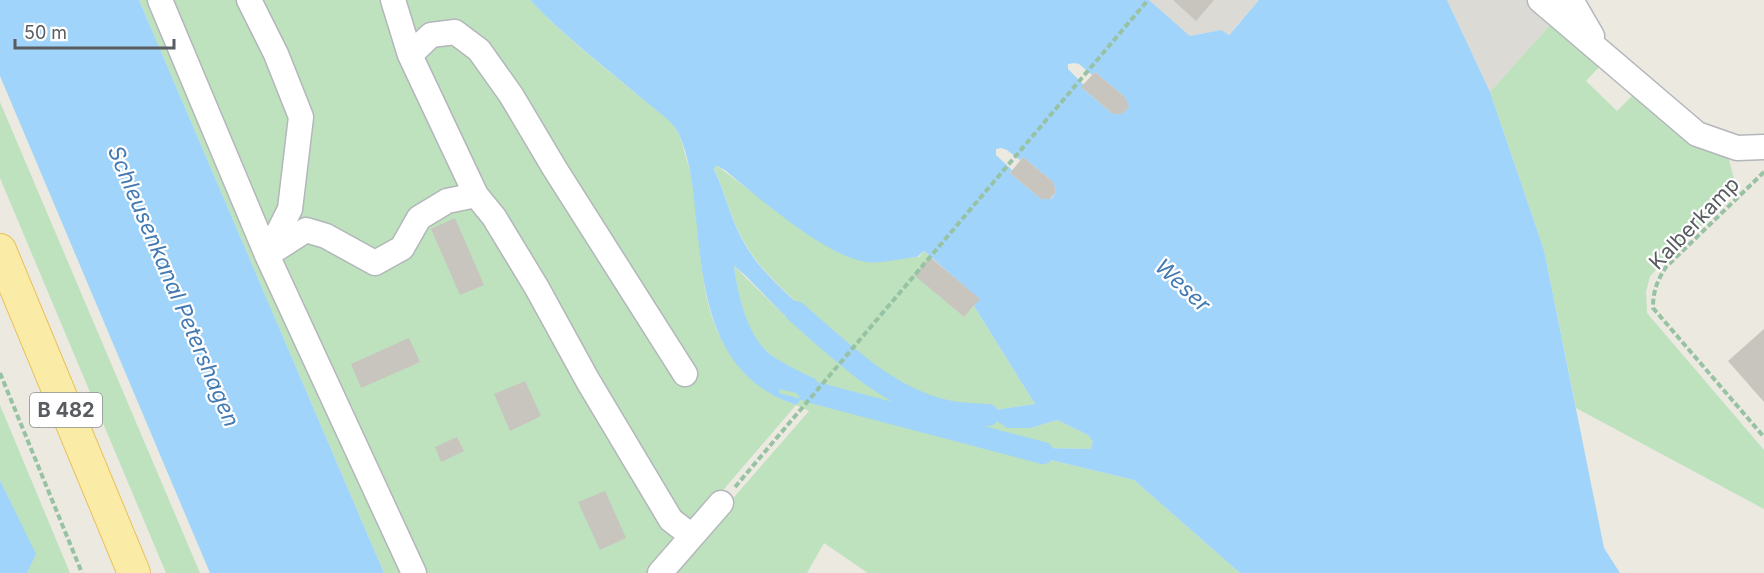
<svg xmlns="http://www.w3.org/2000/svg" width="1764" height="573" viewBox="0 0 1764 573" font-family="Inter,sans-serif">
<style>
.industrial{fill:#dcdad4}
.green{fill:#bde2bd}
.water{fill:#a1d4fa;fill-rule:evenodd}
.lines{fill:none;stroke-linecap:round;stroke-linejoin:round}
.canal{stroke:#a1d4fa;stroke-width:22}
.building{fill:#c8c5bf}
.minor-casing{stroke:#b3b6ba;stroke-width:27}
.major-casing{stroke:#e9c05b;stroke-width:34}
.path{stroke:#97c2a3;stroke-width:4;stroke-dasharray:6 3;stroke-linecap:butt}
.minor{stroke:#fff;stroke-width:24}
.major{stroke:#faeca6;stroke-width:32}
.labels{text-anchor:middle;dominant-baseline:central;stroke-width:4.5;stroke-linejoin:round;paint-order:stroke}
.shield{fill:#fff;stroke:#8b8d90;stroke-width:1.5}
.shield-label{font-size:20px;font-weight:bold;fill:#595c60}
.street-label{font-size:21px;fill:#595c60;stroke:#fff}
.water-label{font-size:22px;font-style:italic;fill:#437ab2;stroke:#fff}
</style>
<rect width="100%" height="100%" fill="#ebe9e0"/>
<path class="industrial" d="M 1149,0 L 1259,0 L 1228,35 L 1221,30 L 1190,36 Z
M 1447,0 L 1545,0 L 1552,23 L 1490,92 Z"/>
<path class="green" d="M 139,0 L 530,0 C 563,35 601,65 639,96 C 649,105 670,118 676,129 C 682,139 684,152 688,164 C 708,237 687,319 750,376 C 766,390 776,398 796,405 L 778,393 L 779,389 L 816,380 C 802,372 784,365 771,355 C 746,335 738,296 734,266 L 782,313 L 835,359 L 836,357 L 791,318 L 800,307 L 846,347 L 847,346 C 814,315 769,284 746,245 C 731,221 726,194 714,168 L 716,165 L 810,236 L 851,257 L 864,261 L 919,257 L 924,251 L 930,257 L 915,275 L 964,317 L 974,306 L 1035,404 L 995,410 L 1031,428 L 1057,420 L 1088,435 L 1093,442 L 1091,449 L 1046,448 L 1042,458 L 1134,480 L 1240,573 L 868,573 L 824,543 L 807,573 L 668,573 L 809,411 L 796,405 L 652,573 L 384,573 Z
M 1552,23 L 1600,66 L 1586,81 L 1617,111 L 1632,96 C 1662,121 1693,139 1728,156 L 1737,190 L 1650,276 L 1646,292 L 1647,313 L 1764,450 L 1764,509 L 1576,408 L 1544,250 L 1490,92 Z
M 0,102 L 200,573 L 166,573 L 0,178 Z
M 0,405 L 70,573 L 27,573 L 35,554 L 0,480 Z"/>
<path class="water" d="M 0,0 L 139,0 L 384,573 L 210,573 L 0,76 Z
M 530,0 L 1149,0 L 1190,36 L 1221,30 L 1229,35 L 1259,0 L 1447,0 L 1490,92 L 1544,250 L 1604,548 L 1620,573 L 1240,573 L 1134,480 L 1042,458 L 1045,448 L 1091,449 L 1093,442 L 1088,435 L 1057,420 L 1031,428 L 1007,428 L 988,415 L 995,410 L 1035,404 L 974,306 L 979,299 L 924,251 L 917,257 C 904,258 878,264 866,262 C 825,256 759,198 726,171 L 716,165 L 714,169 C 726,194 731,222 746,246 C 769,285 814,315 848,346 L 846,347 L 800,307 L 791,318 L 837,358 L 835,359 L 782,313 L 746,276 L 734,266 C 738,295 747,336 771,355 C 785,365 802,372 817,380 L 805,395 L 779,389 L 779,393 L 801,399 L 796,405 C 715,378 704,301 697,227 C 694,198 691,155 676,129 C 670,119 649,105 639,96 C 602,65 563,35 530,0 ZM 1074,63 L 1079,64 L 1092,75 L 1095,72 L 1125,97 L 1128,107 L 1122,114 L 1113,114 L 1082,88 L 1084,85 L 1068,69 L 1068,64 ZM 1001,148 L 1007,150 L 1020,160 L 1023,157 L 1053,182 L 1056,192 L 1051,199 L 1041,199 L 1010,173 L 1012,170 L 996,155 L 996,149 Z
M 0,480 L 36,554 L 27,573 L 0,573 Z"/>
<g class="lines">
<path class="canal" d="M 796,312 C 841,351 890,401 951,412 C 963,414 976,414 988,415
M 808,391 L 1043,453"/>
</g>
<path class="building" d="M 1173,0 L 1214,0 L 1196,21 Z
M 1095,72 L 1125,97 L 1129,107 L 1122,114 L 1113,114 L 1081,87 Z
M 1023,157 L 1053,182 L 1056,192 L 1050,199 L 1041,199 L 1010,173 Z
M 455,218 L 484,285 L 460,295 L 431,229 Z
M 930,257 L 980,299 L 964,317 L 914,275 Z
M 1764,329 L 1764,402 L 1728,361 Z
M 409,338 L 420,362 L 361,388 L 351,364 Z
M 525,381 L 541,416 L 510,431 L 494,394 Z
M 457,437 L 464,451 L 441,462 L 435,447 Z
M 605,491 L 626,538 L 600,550 L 578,502 Z"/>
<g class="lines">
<defs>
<path id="minor" d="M 160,0 L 267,255 L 414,573
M 249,0 L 276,54 L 301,117 L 290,209 L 267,255
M 393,0 L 410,55 L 476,195 L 494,217 L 537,288 L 588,381 L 671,520 L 692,536
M 1540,0 L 1697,134 L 1737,148 L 1764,147
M 1571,0 L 1592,36
M 410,55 L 431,35 L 455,32 L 479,50 L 511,95 L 555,169 L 685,374
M 267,255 L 306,230 L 326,236 L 375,263 L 402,248 L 419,218 L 447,201 L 476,195
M 660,573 L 721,503"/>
<path id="major" d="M 0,250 L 134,573"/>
</defs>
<use href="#minor" class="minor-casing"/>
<use href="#major" class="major-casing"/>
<path class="path" d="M 1764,172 L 1666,267 C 1657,281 1653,291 1653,308 L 1764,437
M 0,373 L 82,573
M 735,487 L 1148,0"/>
<use href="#minor" class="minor"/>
<use href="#major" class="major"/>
</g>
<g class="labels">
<rect class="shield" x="30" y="393" width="72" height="34" rx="4.5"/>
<g class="shield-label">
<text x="66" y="410">B 482</text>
</g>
<g class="street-label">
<text transform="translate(1694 223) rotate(-46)">Kalberkamp</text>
</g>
<g class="water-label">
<text transform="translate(1183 285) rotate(43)">Weser</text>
<text transform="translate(174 286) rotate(67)">Schleusenkanal Petershagen</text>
</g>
</g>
<path d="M15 39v9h159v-9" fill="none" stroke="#595c60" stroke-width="3"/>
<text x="24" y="39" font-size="18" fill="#595c60" stroke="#ffffff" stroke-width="4.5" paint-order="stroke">50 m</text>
</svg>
